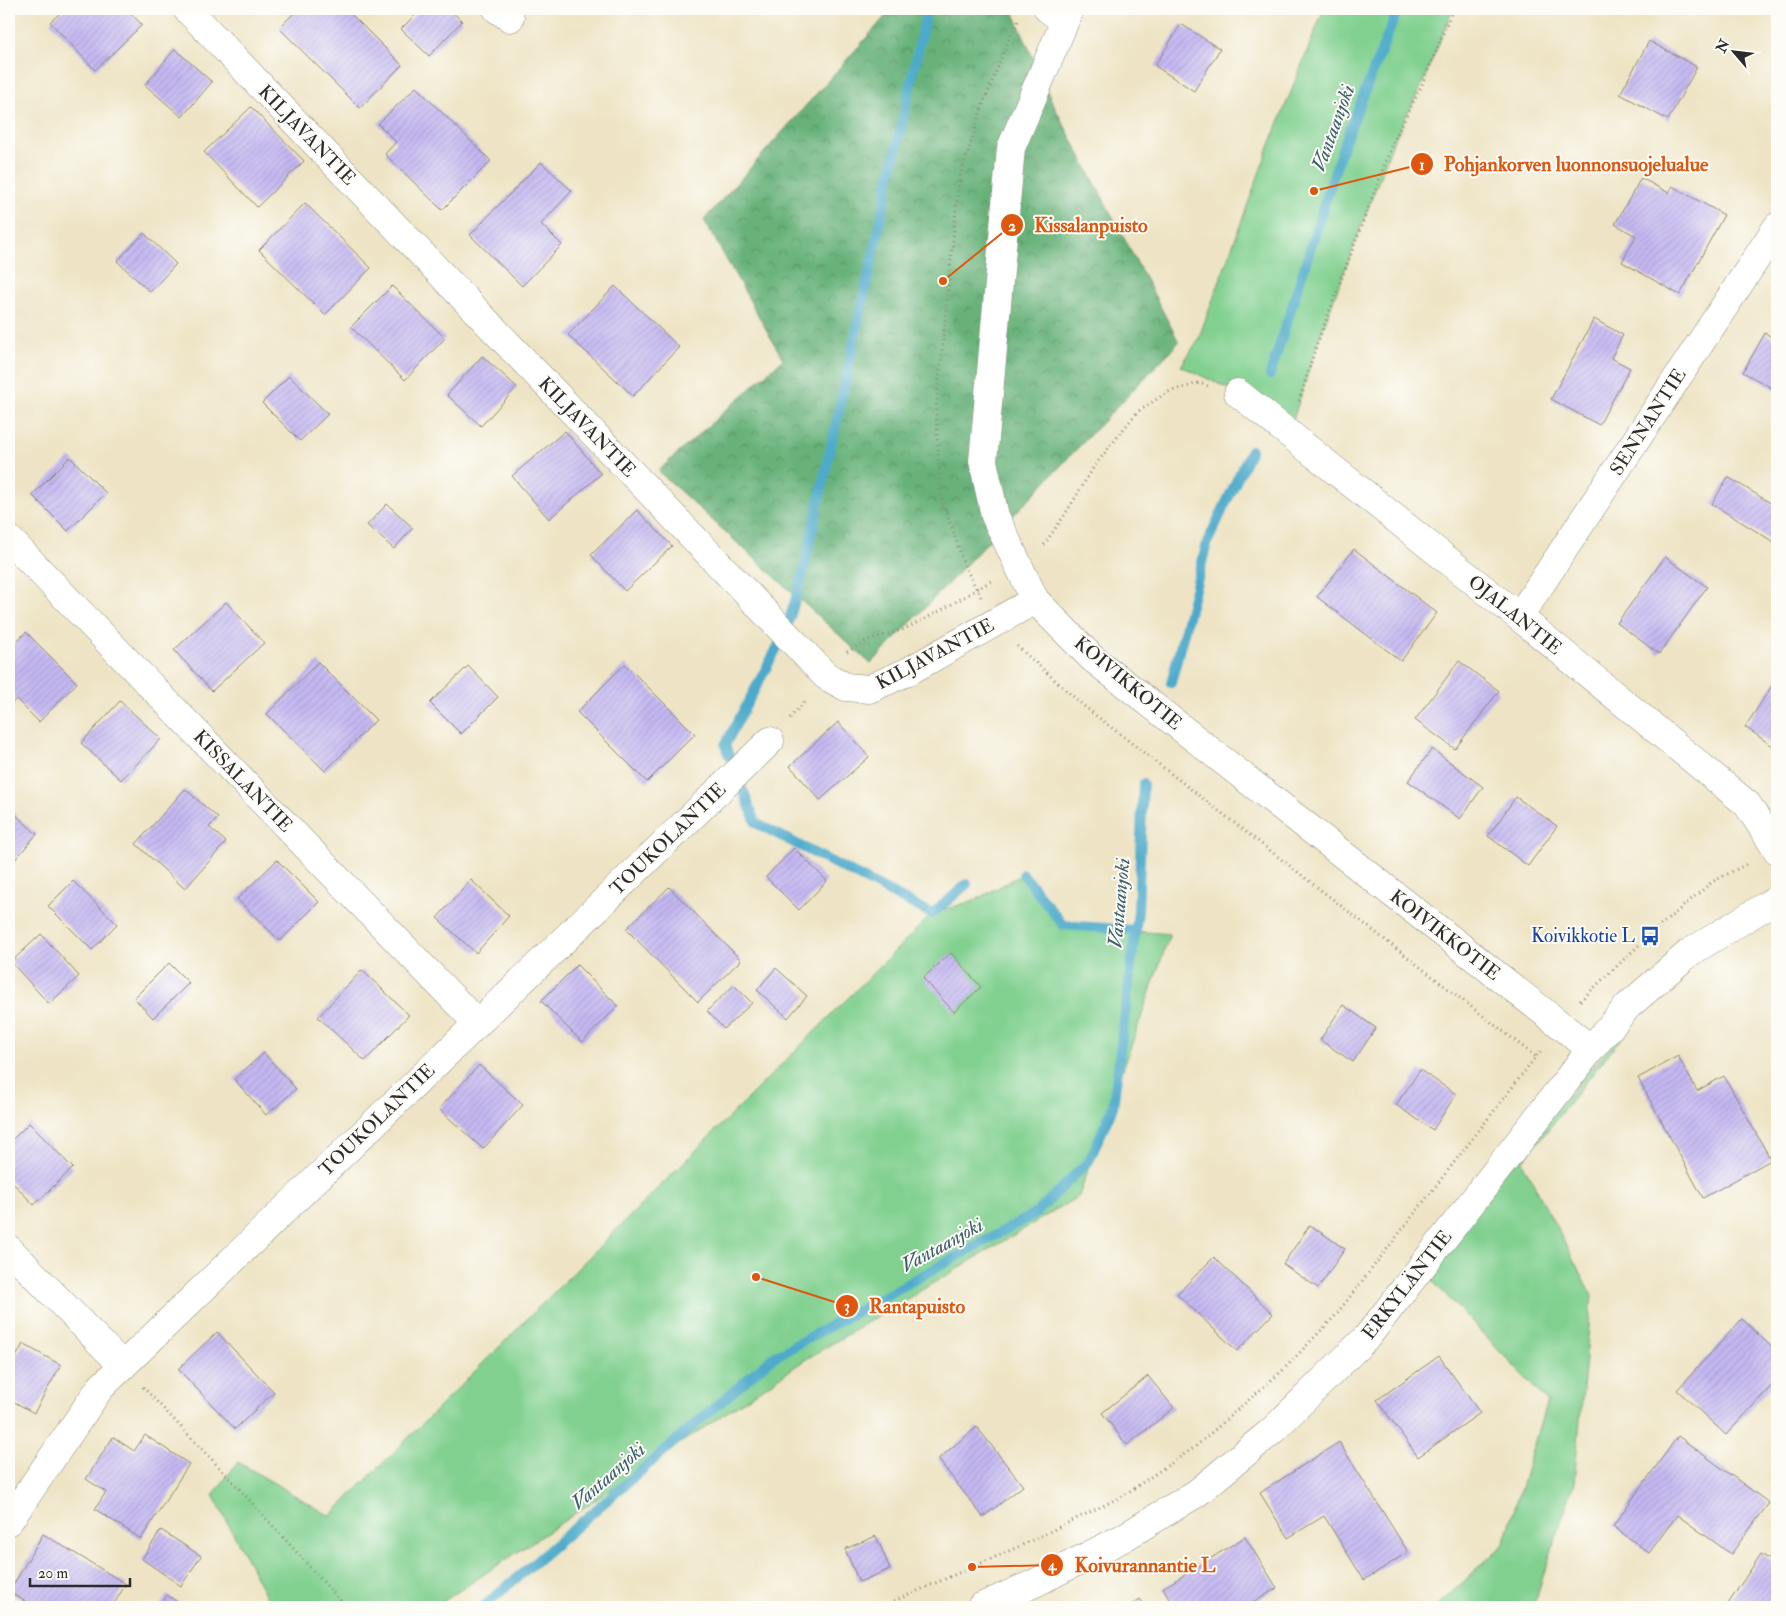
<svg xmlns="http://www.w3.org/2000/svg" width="1786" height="1616" viewBox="0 0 1786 1616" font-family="'IM FELL Double Pica',serif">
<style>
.forest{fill:url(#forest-crowns);stroke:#4a6e52}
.park{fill:#81d090;stroke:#567e5e}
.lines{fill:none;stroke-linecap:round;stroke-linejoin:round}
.stream{stroke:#4daacb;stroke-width:10}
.building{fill:url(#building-hatch)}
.minor-casing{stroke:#8c8878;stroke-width:29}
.tertiary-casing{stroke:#8c8878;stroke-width:29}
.path{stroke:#8c8878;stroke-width:3;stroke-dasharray:1 4;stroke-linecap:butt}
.minor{stroke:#fff;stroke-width:28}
.tertiary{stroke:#fff;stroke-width:28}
.labels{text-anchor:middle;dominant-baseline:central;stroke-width:4;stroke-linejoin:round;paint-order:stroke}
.street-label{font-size:19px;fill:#2b2b2b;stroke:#fdfcf7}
.transit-label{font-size:19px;fill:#164399;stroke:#fdfcf7;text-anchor:end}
.water-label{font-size:20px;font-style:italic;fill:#395e6b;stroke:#fdfcf7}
.leader{fill:none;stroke:#df570e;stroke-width:2}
.callout-dot{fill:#df570e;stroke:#fdfcf7;stroke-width:2}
.mark-label{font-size:15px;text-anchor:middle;font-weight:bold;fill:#fff}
.callout-label{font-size:20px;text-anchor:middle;font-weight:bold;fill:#df570e;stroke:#fdfcf7;stroke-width:4;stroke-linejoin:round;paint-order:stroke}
</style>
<defs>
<pattern id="forest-crowns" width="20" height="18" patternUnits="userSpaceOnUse" patternTransform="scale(1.25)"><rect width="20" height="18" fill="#68b27a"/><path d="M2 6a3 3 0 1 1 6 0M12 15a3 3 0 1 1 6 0" fill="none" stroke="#569164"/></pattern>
<pattern id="building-hatch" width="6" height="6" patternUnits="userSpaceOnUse" patternTransform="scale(1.25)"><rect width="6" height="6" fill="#c5b8f2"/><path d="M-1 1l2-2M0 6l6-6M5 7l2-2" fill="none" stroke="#a99ed0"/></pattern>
</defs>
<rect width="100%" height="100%" fill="#fdfcf7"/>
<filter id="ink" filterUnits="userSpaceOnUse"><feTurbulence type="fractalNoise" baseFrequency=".02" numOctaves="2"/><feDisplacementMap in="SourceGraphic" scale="10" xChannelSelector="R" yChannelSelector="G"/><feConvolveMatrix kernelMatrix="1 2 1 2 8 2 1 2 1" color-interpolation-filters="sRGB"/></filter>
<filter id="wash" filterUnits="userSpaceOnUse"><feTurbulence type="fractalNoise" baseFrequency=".0096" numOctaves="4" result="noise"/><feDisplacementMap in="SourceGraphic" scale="20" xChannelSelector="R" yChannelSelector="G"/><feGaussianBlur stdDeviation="1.12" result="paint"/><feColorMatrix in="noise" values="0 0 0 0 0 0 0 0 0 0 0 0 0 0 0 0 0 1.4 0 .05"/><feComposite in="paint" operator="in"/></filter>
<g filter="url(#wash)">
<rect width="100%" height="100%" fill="#eee4c5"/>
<path class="forest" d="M 892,9 L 1012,9 L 1052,102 L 1179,342 L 871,664 L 658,471 L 783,359 L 704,220 Z"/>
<path class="park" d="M 1324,9 L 1453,9 L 1421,87 L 1393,142 L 1317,344 L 1289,433 L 1238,393 L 1181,366 L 1198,340 L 1267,152 Z
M 1023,874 L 1063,925 L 1170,934 L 1079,1196 L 808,1358 L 435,1607 L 272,1607 L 213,1495 L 238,1462 L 330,1516 L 932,914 L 977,899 Z
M 1689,953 L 1522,1162 L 1592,1295 L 1574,1483 L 1533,1607 L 1436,1607 L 1504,1544 L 1547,1401 L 1421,1269 Z"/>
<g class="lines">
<path class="stream" d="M 1270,375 L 1342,149 L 1398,9
M 1171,683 L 1207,543 L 1251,450
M 730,758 L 725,745 L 785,633 L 802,578 L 927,9
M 743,790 L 756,823 L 932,914 L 967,884
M 1023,874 L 1063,925 L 1135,930
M 483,1607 L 772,1358 L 1036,1213 L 1089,1161 L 1113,1107 L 1138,911 L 1143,784"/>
</g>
<g id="blocks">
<path class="building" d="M 65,9 L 127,9 L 142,25 L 95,70 L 50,22 Z
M 298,9 L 346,9 L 402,65 L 360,108 L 279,28 Z
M 421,9 L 449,9 L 462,21 L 429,56 L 401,29 Z
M 1181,24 L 1220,49 L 1194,91 L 1155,66 Z
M 1649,41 L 1697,67 L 1668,120 L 1620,94 Z
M 175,49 L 212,82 L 182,117 L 145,85 Z
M 416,87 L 491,161 L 442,210 L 385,154 L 396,142 L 378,124 Z
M 251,107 L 304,161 L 257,207 L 204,152 Z
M 541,162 L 572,191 L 541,224 L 562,245 L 522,286 L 470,235 Z
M 1641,178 L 1669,193 L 1672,186 L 1724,215 L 1680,295 L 1622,262 L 1636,236 L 1615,224 Z
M 305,203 L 371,268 L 325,315 L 259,250 Z
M 144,233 L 176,264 L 150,292 L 117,261 Z
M 392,286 L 445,338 L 405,380 L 351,327 Z
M 615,286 L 679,347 L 633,396 L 568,335 Z
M 1594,319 L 1623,335 L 1611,358 L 1630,368 L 1599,425 L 1551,399 Z
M 1765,333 L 1777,340 L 1777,391 L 1743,372 Z
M 482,356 L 517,387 L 481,426 L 447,395 Z
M 289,376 L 328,414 L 300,441 L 262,403 Z
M 565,431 L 601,474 L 549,519 L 512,476 Z
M 70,457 L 106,493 L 68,531 L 32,495 Z
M 1728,477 L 1777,507 L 1777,544 L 1712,504 Z
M 387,504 L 413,528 L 394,549 L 367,525 Z
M 637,510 L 672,546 L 625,591 L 591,555 Z
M 1354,549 L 1437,613 L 1401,661 L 1317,597 Z
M 1665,557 L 1707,587 L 1659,654 L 1617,623 Z
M 226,602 L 264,643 L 212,691 L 174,650 Z
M 26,632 L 77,683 L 39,722 L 16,699 L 9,707 L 9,649 Z
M 1459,661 L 1499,691 L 1455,749 L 1415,720 Z
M 318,662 L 376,720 L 325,771 L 267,714 Z
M 625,664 L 695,734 L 647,782 L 577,712 Z
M 468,666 L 498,697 L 461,734 L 430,703 Z
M 1777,678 L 1777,749 L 1745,727 Z
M 120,701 L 161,739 L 121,780 L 81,743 Z
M 838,722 L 869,757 L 820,800 L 790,766 Z
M 1432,749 L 1483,787 L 1460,819 L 1408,781 Z
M 185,789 L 218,818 L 209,827 L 226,842 L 185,889 L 136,844 Z
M 1516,797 L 1557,826 L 1528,866 L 1488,836 Z
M 9,809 L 37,834 L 14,861 L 9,857 Z
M 794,848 L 827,881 L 799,910 L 766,877 Z
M 277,860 L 319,902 L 280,941 L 237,899 Z
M 471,880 L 509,916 L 476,953 L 437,918 Z
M 73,881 L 117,924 L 92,950 L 48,906 Z
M 669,887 L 741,960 L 698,1002 L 626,929 Z
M 41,934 L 79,976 L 49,1004 L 11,962 Z
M 951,953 L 981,987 L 954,1012 L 923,978 Z
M 169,963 L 189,983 L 153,1018 L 134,998 Z
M 577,965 L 618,1006 L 582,1042 L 541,1001 Z
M 776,968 L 807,996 L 788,1018 L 757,990 Z
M 362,970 L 409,1015 L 365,1061 L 318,1017 Z
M 734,985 L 752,1003 L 724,1029 L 707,1011 Z
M 1343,1005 L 1376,1028 L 1353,1062 L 1320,1040 Z
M 264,1053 L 296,1089 L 266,1115 L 234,1079 Z
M 1678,1056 L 1697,1091 L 1724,1076 L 1771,1160 L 1703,1198 L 1638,1078 Z
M 479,1065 L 523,1105 L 483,1149 L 439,1109 Z
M 1420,1070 L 1456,1094 L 1433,1130 L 1396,1105 Z
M 29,1123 L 73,1168 L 34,1205 L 9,1179 L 9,1143 Z
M 1310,1225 L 1345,1249 L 1318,1288 L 1283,1264 Z
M 1214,1257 L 1273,1314 L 1237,1351 L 1177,1294 Z
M 1742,1319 L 1777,1352 L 1777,1380 L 1726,1435 L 1677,1390 Z
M 217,1332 L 274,1392 L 235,1429 L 178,1369 Z
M 23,1344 L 61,1365 L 34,1413 L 9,1399 L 9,1370 Z
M 1439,1356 L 1480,1413 L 1418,1457 L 1377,1400 Z
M 1148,1376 L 1174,1408 L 1127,1445 L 1102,1413 Z
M 977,1427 L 1023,1486 L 983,1517 L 938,1459 Z
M 145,1435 L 189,1464 L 141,1539 L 95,1509 L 106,1492 L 86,1479 L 113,1437 L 134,1451 Z
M 1678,1436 L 1769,1503 L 1731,1554 L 1677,1515 L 1649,1553 L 1613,1526 Z
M 1339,1442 L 1408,1552 L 1364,1580 L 1324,1516 L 1288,1538 L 1260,1493 Z
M 161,1530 L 201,1556 L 181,1586 L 142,1559 Z
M 43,1534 L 126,1584 L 112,1607 L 35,1607 L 9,1592 Z
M 876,1536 L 890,1569 L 859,1582 L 845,1549 Z
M 1245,1537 L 1277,1588 L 1246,1607 L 1175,1607 L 1163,1588 Z
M 1761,1554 L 1777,1564 L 1777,1607 L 1726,1607 Z
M 167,1595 L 185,1607 L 159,1607 Z
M 1140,1599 L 1146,1607 L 1128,1607 Z"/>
</g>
</g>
<g filter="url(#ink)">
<use href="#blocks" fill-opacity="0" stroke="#8c8878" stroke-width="1"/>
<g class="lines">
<defs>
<path id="minor" d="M 187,9 L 826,676 L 846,687 L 869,689 L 909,671 L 1035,600
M 497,9 L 510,18
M 1048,9 L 1064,21
M 1238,393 L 1519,617 L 1747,804 L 1777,850
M 9,539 L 477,1023
M 1519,617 L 1777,227
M 9,1249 L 123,1366
M 9,1521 L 100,1388 L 770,741"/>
<path id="tertiary" d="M 1070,9 L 1011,148 L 983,461 L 995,516 L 1035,600 L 1092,658 L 1591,1049
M 981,1607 L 1037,1582 L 1123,1538 L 1197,1493 L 1273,1430 L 1367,1337 L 1591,1049 L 1628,1006 L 1689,953 L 1777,899"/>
</defs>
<use href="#minor" class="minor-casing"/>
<use href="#tertiary" class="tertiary-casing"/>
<path class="path" d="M 1299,401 L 1317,344 L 1393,142 L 1421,87 L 1453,9
M 1044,545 L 1066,513 L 1093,468 L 1137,412 L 1168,392 L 1199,383 L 1208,386
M 981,597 L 965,567 L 940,493 L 936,409 L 959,180 L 983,105 L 1008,41 L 1019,19
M 1017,646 L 1085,707 L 1536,1057
M 847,652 L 868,640 L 905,629 L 940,611 L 991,581
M 790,718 L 806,700
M 1580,1001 L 1655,930 L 1712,882 L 1749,863
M 143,1387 L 235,1484 L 346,1607
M 886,1607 L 899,1599 L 1018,1547 L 1121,1497 L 1195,1447 L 1284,1369 L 1335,1316 L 1542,1049"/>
<use href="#minor" class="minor"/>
<use href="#tertiary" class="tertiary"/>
</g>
</g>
<defs>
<symbol id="bus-bare" viewBox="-9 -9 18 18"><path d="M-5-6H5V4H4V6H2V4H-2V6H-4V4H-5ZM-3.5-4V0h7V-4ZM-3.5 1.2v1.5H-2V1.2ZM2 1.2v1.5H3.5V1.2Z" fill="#1a4fb4" stroke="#fdfcf7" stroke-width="2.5" paint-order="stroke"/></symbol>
</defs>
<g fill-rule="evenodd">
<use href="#bus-bare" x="1636" y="922" width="28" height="28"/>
</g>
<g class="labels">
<g class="street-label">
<text transform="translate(307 135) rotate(46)">KILJAVANTIE</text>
<text transform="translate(1648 422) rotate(-57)">SENNANTIE</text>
<text transform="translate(587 427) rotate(46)">KILJAVANTIE</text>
<text transform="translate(1515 615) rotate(39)">OJALANTIE</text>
<text transform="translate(935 654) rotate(-28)">KILJAVANTIE</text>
<text transform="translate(1128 683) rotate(40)">KOIVIKKOTIE</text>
<text transform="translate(243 781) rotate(46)">KISSALANTIE</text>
<text transform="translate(668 839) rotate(-44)">TOUKOLANTIE</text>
<text transform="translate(1445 935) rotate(38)">KOIVIKKOTIE</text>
<text transform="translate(377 1120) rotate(-44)">TOUKOLANTIE</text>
<text transform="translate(1407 1285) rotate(-52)">ERKYLÄNTIE</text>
</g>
<g class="transit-label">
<text x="1635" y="936">Koivikkotie L</text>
</g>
<g class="water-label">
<text transform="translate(1333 128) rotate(-70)">Vantaanjoki</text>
<text transform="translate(1119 903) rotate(-85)">Vantaanjoki</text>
<text transform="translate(942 1245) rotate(-29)">Vantaanjoki</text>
<text transform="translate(608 1476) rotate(-41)">Vantaanjoki</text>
</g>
</g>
<path class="leader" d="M1314 191L1422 164M943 281L1012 225M756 1277L847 1306M972 1567L1052 1565"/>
<g class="callout-dot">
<circle cx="1314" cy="191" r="5"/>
<circle cx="943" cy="281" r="5"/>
<circle cx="756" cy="1277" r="5"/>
<circle cx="972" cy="1567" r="5"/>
<circle cx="1422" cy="164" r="12"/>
<circle cx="1012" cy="225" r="12"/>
<circle cx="847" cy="1306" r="12"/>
<circle cx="1052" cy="1565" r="12"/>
</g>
<g class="mark-label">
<text x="1422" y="170">1</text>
<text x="1012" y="231">2</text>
<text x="847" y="1311">3</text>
<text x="1052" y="1570">4</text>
</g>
<g class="callout-label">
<text x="1576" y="171">Pohjankorven luonnonsuojelualue</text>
<text x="1091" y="232">Kissalanpuisto</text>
<text x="917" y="1313">Rantapuisto</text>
<text x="1145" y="1572">Koivurannantie L</text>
</g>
<rect width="1786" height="1616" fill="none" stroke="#fdfcf7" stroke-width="30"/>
<g transform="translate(1734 52) rotate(298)" stroke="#fdfcf7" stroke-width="4" paint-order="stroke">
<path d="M0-4L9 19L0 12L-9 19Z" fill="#2b2b2b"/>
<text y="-8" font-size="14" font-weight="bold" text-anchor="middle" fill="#2b2b2b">N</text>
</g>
<path d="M30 1578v8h100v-8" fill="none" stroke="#2b2b2b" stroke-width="2.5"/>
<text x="38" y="1578" font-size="15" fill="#2b2b2b" stroke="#fdfcf7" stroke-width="4" paint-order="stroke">20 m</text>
</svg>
